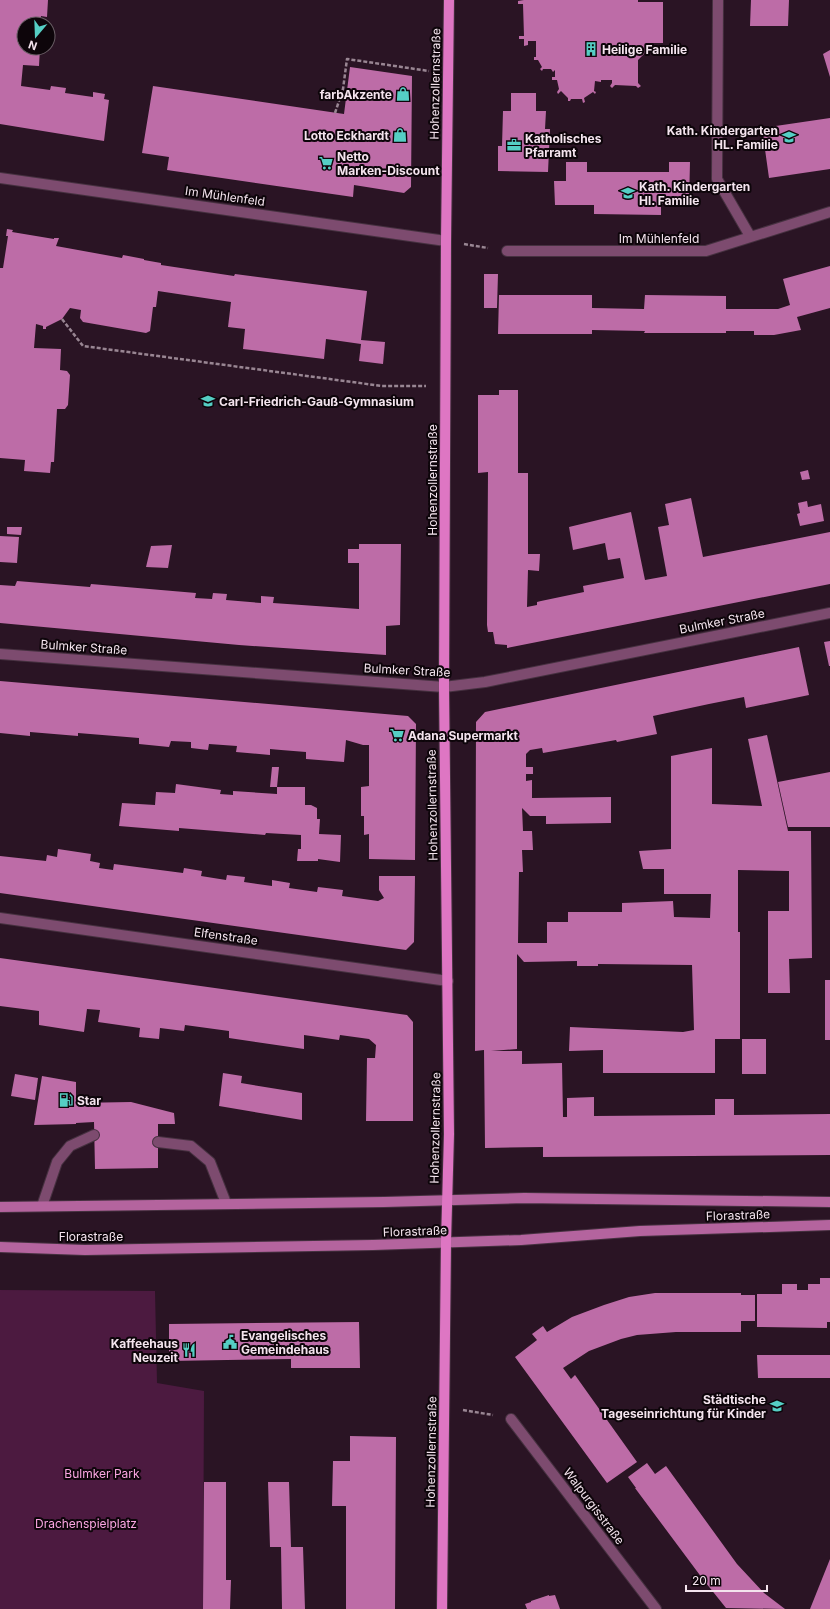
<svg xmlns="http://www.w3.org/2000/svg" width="830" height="1609" viewBox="0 0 830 1609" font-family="Inter,sans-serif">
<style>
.green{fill:#4c1a40}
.building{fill:#bd6ca7}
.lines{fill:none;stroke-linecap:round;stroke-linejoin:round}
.lane-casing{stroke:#463140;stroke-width:12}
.street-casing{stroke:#463140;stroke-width:12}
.secondary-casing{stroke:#463140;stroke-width:12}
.primary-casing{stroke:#463140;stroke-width:12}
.path{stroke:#998693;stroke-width:2.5;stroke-dasharray:4 2;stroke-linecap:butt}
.lane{stroke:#7d4b6f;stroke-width:10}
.street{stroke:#7d4b6f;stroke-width:10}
.secondary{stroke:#b4649e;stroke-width:10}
.primary{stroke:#de76c3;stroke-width:10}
.labels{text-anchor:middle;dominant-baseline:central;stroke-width:4;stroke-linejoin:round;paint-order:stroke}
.poi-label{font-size:12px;font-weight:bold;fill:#f4e4ee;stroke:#0d050a;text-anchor:start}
.street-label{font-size:12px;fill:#f4e4ee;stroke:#0d050a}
.park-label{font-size:12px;fill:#faa5e1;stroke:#0d050a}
</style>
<rect width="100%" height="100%" fill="#2a1424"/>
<path class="green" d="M 0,1290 L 155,1291 L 157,1383 L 204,1391 L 203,1609 L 0,1609 Z"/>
<path class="building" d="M 0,0 L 48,0 L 47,17 L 41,16 L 40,24 L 24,24 L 24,48 L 40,48 L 39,66 L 23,65 L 21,86 L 50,90 L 51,86 L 66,88 L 65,93 L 93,97 L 93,92 L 105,94 L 104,99 L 109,100 L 104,141 L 0,124 Z
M 524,0 L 638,0 L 638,2 L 663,2 L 663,43 L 646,43 L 645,53 L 638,60 L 638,83 L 641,86 L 638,88 L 636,86 L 615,85 L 612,88 L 610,86 L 612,83 L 612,80 L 601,80 L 601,82 L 595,81 L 594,91 L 596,92 L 595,94 L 593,92 L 584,98 L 585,102 L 583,103 L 582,99 L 571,99 L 570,101 L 568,101 L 568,98 L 561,91 L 558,94 L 557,92 L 559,89 L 557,80 L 552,80 L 552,77 L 555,77 L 555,70 L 553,72 L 551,69 L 543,69 L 542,71 L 540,69 L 542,67 L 538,60 L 534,60 L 534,57 L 536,57 L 536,41 L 528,41 L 528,45 L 524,46 L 524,39 L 519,39 L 519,36 L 524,36 L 523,4 L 518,4 L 518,1 Z
M 751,0 L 789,0 L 788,26 L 750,26 Z
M 830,50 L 830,77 L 823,54 Z
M 350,67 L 412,76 L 411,187 L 404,193 L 354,185 L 353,197 L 167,170 L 169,157 L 142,153 L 153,86 L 344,114 Z
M 511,93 L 536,93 L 536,111 L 546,111 L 545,129 L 550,129 L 548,172 L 498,171 L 498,146 L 502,146 L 503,111 L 511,111 Z
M 830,118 L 830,169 L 769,178 L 762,128 Z
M 566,162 L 587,162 L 587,172 L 669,172 L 669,162 L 690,162 L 689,204 L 661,204 L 661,215 L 594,214 L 594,205 L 555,205 L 554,181 L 566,181 Z
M 7,229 L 13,230 L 12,232 L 54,239 L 54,238 L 59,238 L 56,246 L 122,258 L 123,255 L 144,259 L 144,260 L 161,263 L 161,265 L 234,276 L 235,274 L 367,291 L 361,340 L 385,342 L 383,364 L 359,361 L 361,344 L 326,339 L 324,359 L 243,349 L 245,329 L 228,327 L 231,302 L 158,291 L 156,307 L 153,307 L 150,331 L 146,333 L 83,322 L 80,318 L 81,310 L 70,308 L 62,319 L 46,327 L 46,329 L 43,329 L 43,326 L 36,324 L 34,348 L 61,349 L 60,370 L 67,371 L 70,375 L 68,405 L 65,409 L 57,409 L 54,462 L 51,462 L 50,473 L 24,471 L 25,460 L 0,458 L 0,268 L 3,268 L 8,236 L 6,236 Z
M 830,266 L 830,308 L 797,317 L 801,330 L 774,335 L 754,335 L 754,331 L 726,331 L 726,333 L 644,333 L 645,331 L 592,330 L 592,334 L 498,334 L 499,295 L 592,295 L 592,308 L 644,309 L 645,295 L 726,296 L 726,309 L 778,309 L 790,305 L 783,279 Z
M 484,274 L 498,274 L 497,308 L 484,308 Z
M 499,390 L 518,390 L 518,473 L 528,473 L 528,554 L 540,554 L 539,571 L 528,570 L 527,607 L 537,605 L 537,602 L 541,601 L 584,592 L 583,586 L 624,578 L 620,558 L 608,560 L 605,543 L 573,550 L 569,527 L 631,512 L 645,580 L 667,576 L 658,527 L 669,525 L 665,504 L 691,498 L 703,557 L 830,532 L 830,584 L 507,648 L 507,645 L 495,644 L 493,632 L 488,632 L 487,625 L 488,472 L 478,473 L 478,395 L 499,395 Z
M 808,470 L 810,479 L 802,480 L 800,472 Z
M 807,501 L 808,507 L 821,504 L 824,521 L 800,526 L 797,514 L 800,513 L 798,503 Z
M 7,527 L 22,527 L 21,535 L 7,534 Z
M 0,536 L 19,537 L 17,563 L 0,562 Z
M 359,544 L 401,544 L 400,625 L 386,626 L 386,655 L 239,645 L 0,623 L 0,585 L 15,586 L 17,581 L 90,587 L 91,584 L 196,593 L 195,598 L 212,599 L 213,593 L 227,594 L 226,600 L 261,603 L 261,596 L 274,597 L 273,603 L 359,609 L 359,563 L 348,563 L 348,549 L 359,549 Z
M 172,545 L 168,568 L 146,567 L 151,546 Z
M 830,641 L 830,666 L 829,666 L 824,642 Z
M 799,647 L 809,695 L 746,708 L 744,697 L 709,704 L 653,716 L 657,734 L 617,742 L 616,740 L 543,753 L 542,748 L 530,750 L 526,754 L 526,767 L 533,767 L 533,774 L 526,774 L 526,781 L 532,780 L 532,798 L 611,797 L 611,823 L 546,824 L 546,816 L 530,816 L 522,808 L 523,831 L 532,831 L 533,850 L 522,850 L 523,872 L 519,872 L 518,943 L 547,943 L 547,922 L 568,922 L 568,912 L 622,912 L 622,903 L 673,901 L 674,917 L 710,918 L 711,894 L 664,894 L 664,869 L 643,869 L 639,851 L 671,849 L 671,756 L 712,748 L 712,804 L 762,806 L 748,739 L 767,735 L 788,831 L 811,831 L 812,958 L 789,959 L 790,993 L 768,993 L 768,911 L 789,911 L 789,871 L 738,870 L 738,932 L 740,932 L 740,1039 L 715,1039 L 715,1073 L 603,1073 L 603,1050 L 569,1051 L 570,1027 L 683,1032 L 694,1030 L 692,965 L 598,964 L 598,966 L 577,966 L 577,961 L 524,962 L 517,954 L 517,1049 L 491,1051 L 522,1051 L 522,1064 L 562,1063 L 563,1117 L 567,1117 L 567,1098 L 594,1097 L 594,1116 L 715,1115 L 715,1099 L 734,1099 L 734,1115 L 830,1114 L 830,1155 L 543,1157 L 543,1147 L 485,1148 L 484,1050 L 475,1051 L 476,722 L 485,712 Z
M 0,681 L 408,716 L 416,724 L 415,860 L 369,859 L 369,834 L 364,835 L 364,816 L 361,816 L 361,787 L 369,786 L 369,745 L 363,745 L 346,740 L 344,762 L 306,759 L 306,752 L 281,750 L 270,749 L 270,755 L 236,752 L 237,746 L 209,744 L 208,750 L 191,748 L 191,742 L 171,741 L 169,747 L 139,744 L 139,738 L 78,733 L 78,736 L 30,732 L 30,736 L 0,733 Z
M 272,767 L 279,767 L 277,787 L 270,787 Z
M 830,772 L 830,827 L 788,827 L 778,782 Z
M 176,784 L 221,790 L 220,794 L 233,795 L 233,791 L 277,794 L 277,787 L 305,787 L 305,805 L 311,805 L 317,808 L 317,819 L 320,819 L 319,834 L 341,835 L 340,862 L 318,859 L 318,861 L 297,861 L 298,849 L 301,849 L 301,835 L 266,833 L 265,835 L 179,828 L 179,831 L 119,826 L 122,803 L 155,805 L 156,792 L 175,793 Z
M 58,849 L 91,854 L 90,861 L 100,863 L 99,868 L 113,870 L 114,864 L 183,873 L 184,868 L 202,871 L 201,876 L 226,880 L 227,875 L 245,877 L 244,882 L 272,886 L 272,880 L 290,883 L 289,888 L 317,892 L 318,887 L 343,890 L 342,896 L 378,901 L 384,898 L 379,890 L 379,876 L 415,876 L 414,942 L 406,950 L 0,893 L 0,856 L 46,861 L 47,855 L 57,857 Z
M 0,958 L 407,1015 L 413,1022 L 413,1121 L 366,1121 L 367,1058 L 375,1058 L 376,1045 L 369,1039 L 340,1035 L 339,1040 L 304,1035 L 304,1049 L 229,1038 L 229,1031 L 185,1025 L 184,1031 L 160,1028 L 159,1039 L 139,1037 L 140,1028 L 98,1022 L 100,1010 L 87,1009 L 84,1032 L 39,1025 L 39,1011 L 0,1006 Z
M 825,980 L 830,980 L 830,1040 L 825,1040 Z
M 742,1039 L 766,1039 L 766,1074 L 742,1074 Z
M 223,1073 L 242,1076 L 241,1083 L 302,1093 L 302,1120 L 219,1106 Z
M 15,1074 L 38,1078 L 35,1100 L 11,1096 Z
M 42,1076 L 76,1082 L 76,1103 L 131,1102 L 174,1113 L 175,1124 L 158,1124 L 158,1168 L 95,1169 L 94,1122 L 76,1123 L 76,1124 L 34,1125 Z
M 820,1278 L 830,1278 L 830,1322 L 827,1322 L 827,1328 L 757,1327 L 757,1294 L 782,1294 L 782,1284 L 797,1284 L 797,1290 L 808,1290 L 808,1284 L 820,1284 Z
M 655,1293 L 741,1293 L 741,1295 L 755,1295 L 755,1321 L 741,1321 L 741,1332 L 676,1332 L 637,1335 L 621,1339 L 589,1351 L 563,1368 L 571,1379 L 575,1375 L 637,1462 L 607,1483 L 515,1357 L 537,1340 L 532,1334 L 543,1326 L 547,1332 L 572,1317 L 604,1305 L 629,1297 Z
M 359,1322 L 360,1368 L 291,1368 L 291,1359 L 169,1361 L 169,1324 Z
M 757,1355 L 830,1355 L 830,1378 L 758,1378 Z
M 350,1436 L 396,1437 L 395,1609 L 346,1609 L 346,1506 L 332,1506 L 333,1461 L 350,1461 Z
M 647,1463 L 655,1474 L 666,1466 L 737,1564 L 764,1593 L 785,1609 L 726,1608 L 702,1578 L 635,1488 L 636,1488 L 628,1477 Z
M 204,1482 L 226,1482 L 226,1580 L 231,1580 L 230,1609 L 203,1609 Z
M 268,1482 L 289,1482 L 291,1547 L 303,1547 L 305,1609 L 282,1609 L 281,1547 L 270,1547 Z
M 830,1559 L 830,1609 L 810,1609 Z
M 549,1595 L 549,1596 L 555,1595 L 560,1609 L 527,1609 L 525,1604 L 531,1602 L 531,1601 Z"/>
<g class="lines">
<defs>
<path id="lane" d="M 158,1142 L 191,1146 L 210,1162 L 226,1203
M 42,1206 L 57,1162 L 70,1146 L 94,1135"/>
<path id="street" d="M 718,0 L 717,179 L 750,236
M 0,178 L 446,241
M 507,251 L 706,251 L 830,212
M 0,654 L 444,687 L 485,682 L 830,613
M 0,918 L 448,981
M 511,1419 L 656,1609"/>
<path id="secondary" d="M 0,1207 L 384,1202 L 524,1198 L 830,1202
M 0,1247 L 85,1250 L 373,1245 L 521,1240 L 640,1231 L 830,1225"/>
<path id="primary" d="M 442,1609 L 446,1242 L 449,1134 L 444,687 L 446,241 L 449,0"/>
</defs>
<use href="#lane" class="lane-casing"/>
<use href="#street" class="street-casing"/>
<use href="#secondary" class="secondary-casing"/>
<use href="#primary" class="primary-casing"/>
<path class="path" d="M 335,113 L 343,89 L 347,59 L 429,71
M 464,244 L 488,248
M 62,319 L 83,346 L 382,386 L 426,386
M 463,1410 L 493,1415"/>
<use href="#lane" class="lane"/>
<use href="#street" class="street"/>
<use href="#secondary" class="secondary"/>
<use href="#primary" class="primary"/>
</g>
<defs>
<symbol id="building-bare" viewBox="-9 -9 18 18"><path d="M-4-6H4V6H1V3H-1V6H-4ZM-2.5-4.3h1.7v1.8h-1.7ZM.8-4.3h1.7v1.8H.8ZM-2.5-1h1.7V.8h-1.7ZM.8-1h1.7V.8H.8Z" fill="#55cec4" stroke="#0d050a" stroke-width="2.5" paint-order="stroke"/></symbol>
<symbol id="shop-bare" viewBox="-9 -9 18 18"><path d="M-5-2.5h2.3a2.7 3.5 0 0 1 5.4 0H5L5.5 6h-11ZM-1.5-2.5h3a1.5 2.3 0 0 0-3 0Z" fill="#55cec4" stroke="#0d050a" stroke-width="2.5" paint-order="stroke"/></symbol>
<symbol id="school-bare" viewBox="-9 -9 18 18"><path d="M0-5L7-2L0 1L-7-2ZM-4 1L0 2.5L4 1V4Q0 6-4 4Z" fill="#55cec4" stroke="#0d050a" stroke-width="2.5" paint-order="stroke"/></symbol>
<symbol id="office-bare" viewBox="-9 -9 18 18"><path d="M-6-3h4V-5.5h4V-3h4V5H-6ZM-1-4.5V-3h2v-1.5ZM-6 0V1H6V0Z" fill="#55cec4" stroke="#0d050a" stroke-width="2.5" paint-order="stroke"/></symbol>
<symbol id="supermarket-bare" viewBox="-9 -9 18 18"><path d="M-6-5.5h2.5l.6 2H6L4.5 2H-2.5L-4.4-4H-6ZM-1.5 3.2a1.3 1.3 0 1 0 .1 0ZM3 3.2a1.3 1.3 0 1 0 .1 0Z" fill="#55cec4" stroke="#0d050a" stroke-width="2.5" paint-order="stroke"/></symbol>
<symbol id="fuel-bare" viewBox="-9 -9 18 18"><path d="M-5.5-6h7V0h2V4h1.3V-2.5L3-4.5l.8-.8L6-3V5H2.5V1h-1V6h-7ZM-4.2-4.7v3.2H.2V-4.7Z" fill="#55cec4" stroke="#0d050a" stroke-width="2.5" paint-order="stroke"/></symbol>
<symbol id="civic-bare" viewBox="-9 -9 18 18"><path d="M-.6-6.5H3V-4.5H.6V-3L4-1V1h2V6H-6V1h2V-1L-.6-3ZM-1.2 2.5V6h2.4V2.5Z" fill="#55cec4" stroke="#0d050a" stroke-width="2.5" paint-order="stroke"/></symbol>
<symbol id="restaurant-bare" viewBox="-9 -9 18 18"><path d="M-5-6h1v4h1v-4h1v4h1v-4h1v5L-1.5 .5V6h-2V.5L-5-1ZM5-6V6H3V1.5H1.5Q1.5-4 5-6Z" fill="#55cec4" stroke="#0d050a" stroke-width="2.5" paint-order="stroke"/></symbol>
</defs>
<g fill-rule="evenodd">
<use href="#building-bare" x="581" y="39" width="20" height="20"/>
<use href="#shop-bare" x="393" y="84" width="20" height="20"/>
<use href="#shop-bare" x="390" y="125" width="20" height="20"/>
<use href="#school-bare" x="779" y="127" width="20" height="20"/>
<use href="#office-bare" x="504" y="135" width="20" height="20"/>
<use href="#supermarket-bare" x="316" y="153" width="20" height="20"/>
<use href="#school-bare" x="618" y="183" width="20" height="20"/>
<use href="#school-bare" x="198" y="391" width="20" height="20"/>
<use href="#supermarket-bare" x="387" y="725" width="20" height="20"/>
<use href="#fuel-bare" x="56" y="1090" width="20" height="20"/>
<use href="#civic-bare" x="220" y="1332" width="20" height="20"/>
<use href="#restaurant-bare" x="179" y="1340" width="20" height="20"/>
<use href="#school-bare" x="767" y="1396" width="20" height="20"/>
</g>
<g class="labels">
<g class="poi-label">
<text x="602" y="49">Heilige Familie</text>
<text x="392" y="94" text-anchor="end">farbAkzente</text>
<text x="778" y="130" text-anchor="end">Kath. Kindergarten<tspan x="778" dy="14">HL. Familie</tspan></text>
<text x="389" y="135" text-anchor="end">Lotto Eckhardt</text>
<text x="525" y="138">Katholisches<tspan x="525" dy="14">Pfarramt</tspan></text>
<text x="337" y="156">Netto<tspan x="337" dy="14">Marken-Discount</tspan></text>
<text x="639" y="186">Kath. Kindergarten<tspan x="639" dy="14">Hl. Familie</tspan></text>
<text x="219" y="401">Carl-Friedrich-Gauß-Gymnasium</text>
<text x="408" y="735">Adana Supermarkt</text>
<text x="77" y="1100">Star</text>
<text x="241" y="1335">Evangelisches<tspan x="241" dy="14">Gemeindehaus</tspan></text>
<text x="178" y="1343" text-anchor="end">Kaffeehaus<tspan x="178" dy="14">Neuzeit</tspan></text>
<text x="766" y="1399" text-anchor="end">Städtische<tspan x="766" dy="14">Tageseinrichtung für Kinder</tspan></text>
</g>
<g class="street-label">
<text transform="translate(435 84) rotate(-89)">Hohenzollernstraße</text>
<text transform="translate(225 196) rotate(8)">Im Mühlenfeld</text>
<text x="659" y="238">Im Mühlenfeld</text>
<text transform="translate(432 480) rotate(-90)">Hohenzollernstraße</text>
<text transform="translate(722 621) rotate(-11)">Bulmker Straße</text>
<text transform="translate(84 647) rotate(4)">Bulmker Straße</text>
<text transform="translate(407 670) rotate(3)">Bulmker Straße</text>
<text transform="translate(432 805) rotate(-91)">Hohenzollernstraße</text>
<text transform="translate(226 936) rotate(8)">Elfenstraße</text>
<text transform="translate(435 1128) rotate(-89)">Hohenzollernstraße</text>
<text transform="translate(738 1215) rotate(-2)">Florastraße</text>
<text transform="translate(415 1231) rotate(-2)">Florastraße</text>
<text x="91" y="1236">Florastraße</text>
<text transform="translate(431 1452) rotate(-89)">Hohenzollernstraße</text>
<text transform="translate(594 1506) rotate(53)">Walpurgisstraße</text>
</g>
<g class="park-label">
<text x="102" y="1473">Bulmker Park</text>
<text x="86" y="1523">Drachenspielplatz</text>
</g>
</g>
<g transform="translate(36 36) rotate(199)"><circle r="19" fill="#0d050a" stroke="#695e65"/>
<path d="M0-3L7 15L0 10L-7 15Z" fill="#55cec4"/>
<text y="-6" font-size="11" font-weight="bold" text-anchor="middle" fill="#f4e4ee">N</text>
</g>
<path d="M686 1585v6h81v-6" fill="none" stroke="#f4e4ee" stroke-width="2"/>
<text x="692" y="1585" font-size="12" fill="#f4e4ee" stroke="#0d050a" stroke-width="3" paint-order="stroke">20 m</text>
</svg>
